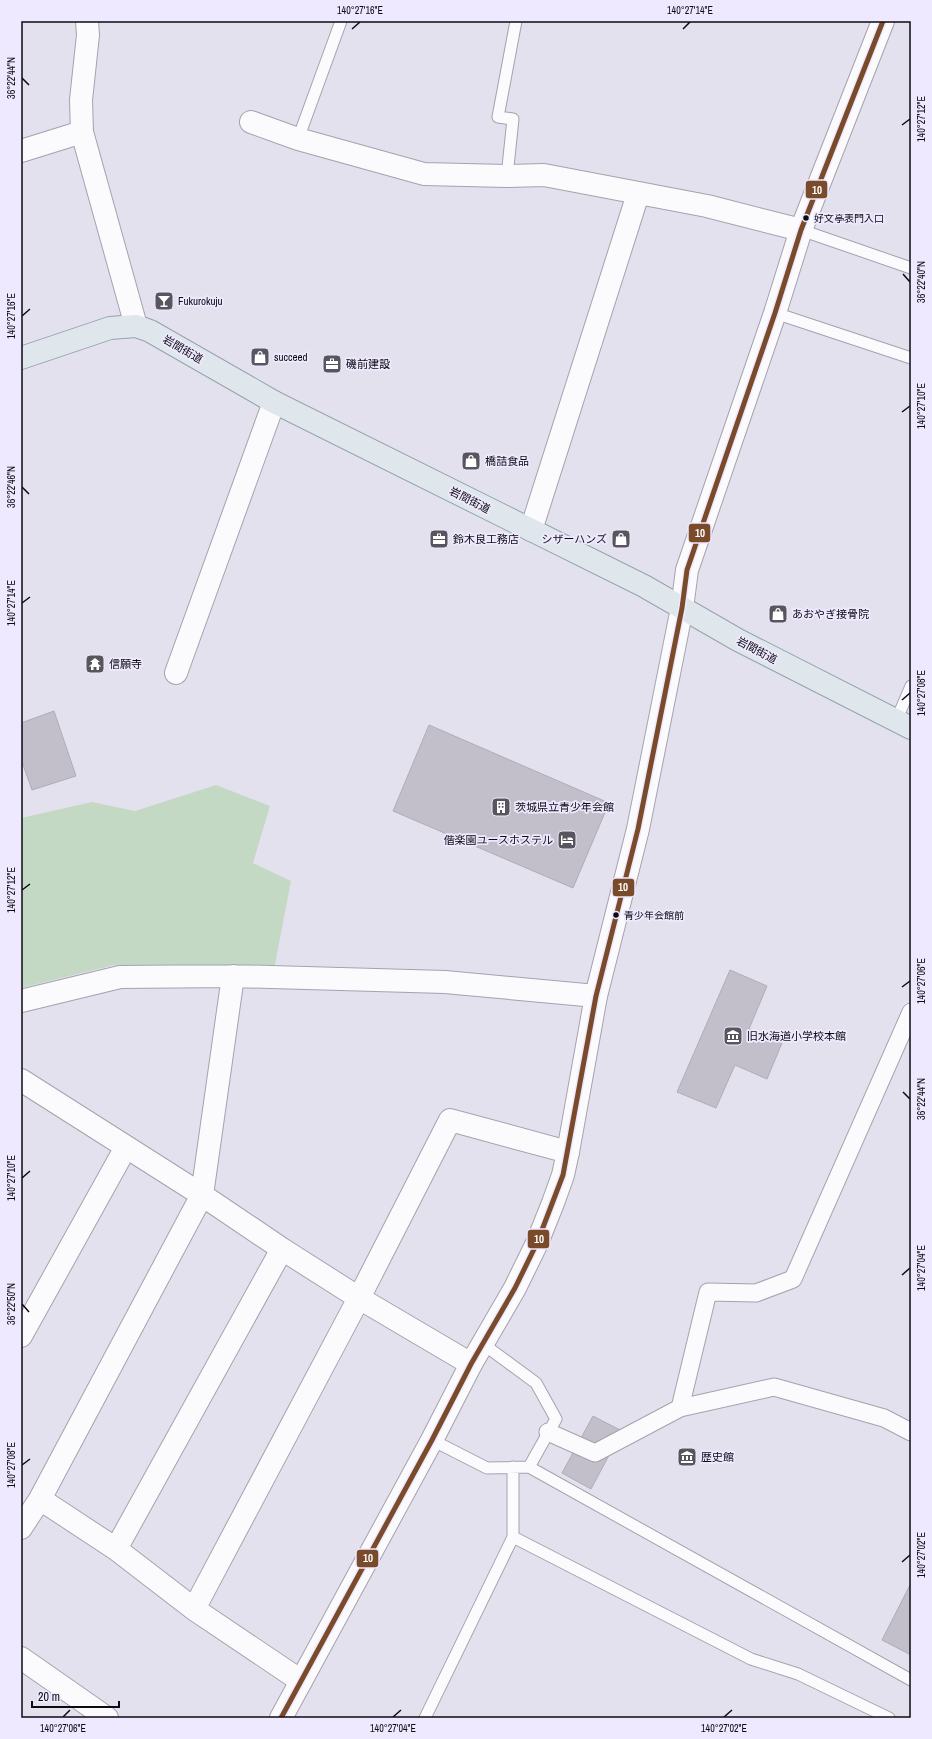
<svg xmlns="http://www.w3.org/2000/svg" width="932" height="1739" viewBox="0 0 932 1739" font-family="'Archivo Narrow','Noto Sans JP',sans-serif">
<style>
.green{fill:#c4d9c3}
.building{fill:#c2bfcb;stroke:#afacb7}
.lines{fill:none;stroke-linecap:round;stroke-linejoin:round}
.service-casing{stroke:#a5a2ad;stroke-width:13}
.pedestrian-casing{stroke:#a5a2ad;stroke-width:19}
.minor-casing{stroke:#a5a2ad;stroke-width:24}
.tertiary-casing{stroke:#a5a2ad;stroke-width:24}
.secondary-casing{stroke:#a5a2ad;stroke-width:24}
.primary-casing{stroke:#95a2ad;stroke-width:24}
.service{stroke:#fbfafd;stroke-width:11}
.pedestrian{stroke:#fbfafd;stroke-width:17}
.minor{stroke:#fbfafd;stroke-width:22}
.tertiary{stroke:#fbfafd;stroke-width:22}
.secondary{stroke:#fbfafd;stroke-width:22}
.primary{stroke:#e0e7ec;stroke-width:22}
.bus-1-casing{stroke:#eee9fe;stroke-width:8}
.bus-1{stroke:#7a4b2a;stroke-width:5}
.ticks{fill:none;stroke:#0c0a12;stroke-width:1.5}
.bus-dot{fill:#0c0a12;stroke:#eee9fe;stroke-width:1.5}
.labels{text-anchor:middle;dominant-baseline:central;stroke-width:3.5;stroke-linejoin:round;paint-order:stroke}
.bus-label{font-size:10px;fill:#0c0a12;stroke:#eee9fe;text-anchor:start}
.poi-label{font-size:11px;fill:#0c0a12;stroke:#eee9fe;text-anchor:start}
.street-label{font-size:11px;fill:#0c0a12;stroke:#eee9fe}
.line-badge{stroke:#eee9fe;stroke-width:1.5}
.badge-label{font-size:11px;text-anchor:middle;font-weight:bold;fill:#fff}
.neatline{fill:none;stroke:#0c0a12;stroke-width:1.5}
.ticks-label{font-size:10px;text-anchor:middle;fill:#0c0a12}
</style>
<rect width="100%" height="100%" fill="#e4e1ef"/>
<path class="green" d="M 216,785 L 270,806 L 253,863 L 291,881 L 274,970 L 114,965 L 21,988 L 21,818 L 92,802 L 135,811 Z"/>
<path class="building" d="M 54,711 L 76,776 L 32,790 L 21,759 L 21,723 Z
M 429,725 L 609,803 L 573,888 L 393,811 Z
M 730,970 L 767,986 L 749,1029 L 782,1043 L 767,1079 L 735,1065 L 716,1108 L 677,1092 Z
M 593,1416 L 622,1431 L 591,1489 L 562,1473 Z
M 911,1583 L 911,1655 L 882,1640 Z"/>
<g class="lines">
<defs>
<path id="service" d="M 298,139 L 341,21
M 507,176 L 513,119 L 498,117 L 516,21
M 801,230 L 911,268
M 775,313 L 911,358
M 896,721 L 911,686
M 432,1440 L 487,1468 L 529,1467 L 556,1419 L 536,1383 L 483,1344
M 529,1467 L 911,1680
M 513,1537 L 751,1659 L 798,1674 L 889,1718
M 425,1718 L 513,1537 L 513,1467"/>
<path id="pedestrian" d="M 911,1012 L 793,1279 L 756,1293 L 708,1292 L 680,1408 L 774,1387 L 884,1418 L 911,1432
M 548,1432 L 595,1453 L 680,1408"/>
<path id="minor" d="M 87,21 L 88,35 L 81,100 L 82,132 L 136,326
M 251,122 L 298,139 L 424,174 L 507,176 L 544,175 L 707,206 L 801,230
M 21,151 L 82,132
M 531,530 L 638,194
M 176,673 L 274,402
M 21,1001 L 120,977 L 233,976 L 445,982 L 596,996
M 21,1080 L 202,1195 L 282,1249 L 359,1298 L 471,1364
M 21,1336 L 126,1147
M 40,1499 L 116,1549 L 194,1609 L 301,1681
M 21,1528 L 40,1499 L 202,1195 L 233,976
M 116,1549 L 282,1249
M 194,1609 L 359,1298 L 450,1120 L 568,1152
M 21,1658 L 107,1718"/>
<path id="tertiary" d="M 281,1718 L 432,1440 L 471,1364 L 515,1288 L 537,1243 L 553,1203 L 563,1175 L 568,1152 L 596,996 L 638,829 L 682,608"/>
<path id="secondary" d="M 682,608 L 687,570 L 775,313 L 801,230 L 883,21"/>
<path id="primary" d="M 21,358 L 110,328 L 136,326 L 150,331 L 274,402 L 644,586 L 738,640 L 911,728"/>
</defs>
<use href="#service" class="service-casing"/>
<use href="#pedestrian" class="pedestrian-casing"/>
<use href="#minor" class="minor-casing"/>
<use href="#tertiary" class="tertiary-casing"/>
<use href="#secondary" class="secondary-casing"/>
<use href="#primary" class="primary-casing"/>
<use href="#service" class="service"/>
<use href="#pedestrian" class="pedestrian"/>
<use href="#minor" class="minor"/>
<use href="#tertiary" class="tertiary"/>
<use href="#secondary" class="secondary"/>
<use href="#primary" class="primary"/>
<defs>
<path id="bus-1" d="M 281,1718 L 432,1440 L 471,1364 L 515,1288 L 537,1243 L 563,1175 L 596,996 L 638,829 L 682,608 L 687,570 L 775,313 L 801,230 L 883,21"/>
</defs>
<use href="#bus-1" class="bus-1-casing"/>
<use href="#bus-1" class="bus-1"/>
</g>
<path class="ticks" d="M 352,29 L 360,22M 683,29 L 690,22M 22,78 L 29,85M 902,125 L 910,119M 903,274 L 910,282M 22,316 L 30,309M 902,412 L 910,406M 22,487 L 29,494M 22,603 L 30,597M 902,700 L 910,693M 22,890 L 30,884M 902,987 L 910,981M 903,1092 L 910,1099M 22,1178 L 30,1171M 902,1275 L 910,1268M 22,1304 L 29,1312M 22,1465 L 30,1459M 902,1562 L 910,1555M 63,1717 L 70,1710M 393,1717 L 401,1710M 724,1717 L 732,1710"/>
<defs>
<symbol id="bar-square" viewBox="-11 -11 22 22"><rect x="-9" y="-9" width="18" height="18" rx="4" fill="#58555f" stroke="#eee9fe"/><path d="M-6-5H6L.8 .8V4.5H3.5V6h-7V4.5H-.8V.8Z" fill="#fff"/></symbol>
<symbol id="shop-square" viewBox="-11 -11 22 22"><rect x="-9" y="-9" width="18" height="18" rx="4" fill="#58555f" stroke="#eee9fe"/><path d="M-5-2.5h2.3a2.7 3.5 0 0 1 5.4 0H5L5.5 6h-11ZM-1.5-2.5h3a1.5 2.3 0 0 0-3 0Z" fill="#fff"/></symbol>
<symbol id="office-square" viewBox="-11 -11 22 22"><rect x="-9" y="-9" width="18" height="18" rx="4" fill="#58555f" stroke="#eee9fe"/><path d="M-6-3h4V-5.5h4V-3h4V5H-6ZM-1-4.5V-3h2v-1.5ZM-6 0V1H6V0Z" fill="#fff"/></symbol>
<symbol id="temple-square" viewBox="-11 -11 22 22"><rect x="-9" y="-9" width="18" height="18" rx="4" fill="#58555f" stroke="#eee9fe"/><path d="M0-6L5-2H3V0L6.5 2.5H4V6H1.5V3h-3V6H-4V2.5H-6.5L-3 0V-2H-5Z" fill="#fff"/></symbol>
<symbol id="building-square" viewBox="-11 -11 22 22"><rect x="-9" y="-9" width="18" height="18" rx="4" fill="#58555f" stroke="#eee9fe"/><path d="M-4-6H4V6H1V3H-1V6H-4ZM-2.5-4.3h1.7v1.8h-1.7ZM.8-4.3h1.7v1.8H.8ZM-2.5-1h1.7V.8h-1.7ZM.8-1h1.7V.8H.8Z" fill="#fff"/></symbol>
<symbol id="hotel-square" viewBox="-11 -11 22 22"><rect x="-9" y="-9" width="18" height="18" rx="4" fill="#58555f" stroke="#eee9fe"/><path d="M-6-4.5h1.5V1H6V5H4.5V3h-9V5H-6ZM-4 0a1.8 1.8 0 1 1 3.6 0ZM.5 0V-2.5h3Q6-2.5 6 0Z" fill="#fff"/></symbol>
<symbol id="museum-square" viewBox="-11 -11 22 22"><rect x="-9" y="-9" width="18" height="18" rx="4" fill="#58555f" stroke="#eee9fe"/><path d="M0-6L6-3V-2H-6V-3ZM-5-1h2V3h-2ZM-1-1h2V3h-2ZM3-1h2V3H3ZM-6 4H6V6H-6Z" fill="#fff"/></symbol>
</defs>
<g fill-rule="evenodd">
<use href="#bar-square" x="153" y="290" width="22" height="22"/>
<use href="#shop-square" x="249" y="346" width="22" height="22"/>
<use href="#office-square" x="321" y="353" width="22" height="22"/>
<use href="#shop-square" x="460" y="450" width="22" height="22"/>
<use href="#office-square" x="428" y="528" width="22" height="22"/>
<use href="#shop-square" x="610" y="528" width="22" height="22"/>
<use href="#shop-square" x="767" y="603" width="22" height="22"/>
<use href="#temple-square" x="84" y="653" width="22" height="22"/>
<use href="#building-square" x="490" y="796" width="22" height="22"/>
<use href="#hotel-square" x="556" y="829" width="22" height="22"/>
<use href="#museum-square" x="722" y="1025" width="22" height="22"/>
<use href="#museum-square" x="676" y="1446" width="22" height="22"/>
</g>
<g class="bus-dot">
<circle cx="806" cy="218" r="3.5"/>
<circle cx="616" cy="915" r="3.5"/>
</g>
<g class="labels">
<g class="bus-label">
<text x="814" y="218">好文亭表門入口</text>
<text x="624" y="915">青少年会館前</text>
</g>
<g class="poi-label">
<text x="178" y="301">Fukurokuju</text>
<text x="274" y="357">succeed</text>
<text x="346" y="364">磯前建設</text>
<text x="485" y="461">橋詰食品</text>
<text x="453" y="539">鈴木良工務店</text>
<text x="607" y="539" text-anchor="end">シザーハンズ</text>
<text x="792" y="614">あおやぎ接骨院</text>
<text x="109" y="664">信願寺</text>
<text x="515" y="807">茨城県立青少年会館</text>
<text x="553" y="840" text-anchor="end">偕楽園ユースホステル</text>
<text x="747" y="1036">旧水海道小学校本館</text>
<text x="701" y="1457">歴史館</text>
</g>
<g class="street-label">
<text transform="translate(183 349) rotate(30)">岩間街道</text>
<text transform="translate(470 500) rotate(27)">岩間街道</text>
<text transform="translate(757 650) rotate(28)">岩間街道</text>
</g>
</g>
<g class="line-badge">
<rect x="805" y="180" width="23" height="19" rx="4" fill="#7a4b2a"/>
<rect x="688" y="523" width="23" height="20" rx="4" fill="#7a4b2a"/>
<rect x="612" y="878" width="23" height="19" rx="4" fill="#7a4b2a"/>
<rect x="527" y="1229" width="23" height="20" rx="4" fill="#7a4b2a"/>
<rect x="356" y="1549" width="23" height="19" rx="4" fill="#7a4b2a"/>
</g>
<g class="badge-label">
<text x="817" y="194">10</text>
<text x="700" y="537">10</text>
<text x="623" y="891">10</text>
<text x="539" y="1243">10</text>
<text x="368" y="1562">10</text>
</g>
<rect width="932" height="1739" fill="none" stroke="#eee9fe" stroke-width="44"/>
<path d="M32 1701v6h87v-6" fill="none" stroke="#0c0a12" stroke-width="2"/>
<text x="38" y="1701" font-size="12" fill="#0c0a12" stroke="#eee9fe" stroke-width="3" paint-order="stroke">20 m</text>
<rect x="22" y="22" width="888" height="1695" class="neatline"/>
<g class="ticks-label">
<text x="360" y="14">140°27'16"E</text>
<text x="690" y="14">140°27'14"E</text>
<text transform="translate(11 78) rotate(-90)" y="4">36°22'44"N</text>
<text transform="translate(921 119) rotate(-90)" y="4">140°27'12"E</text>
<text transform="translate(921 282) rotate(-90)" y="4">36°22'40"N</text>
<text transform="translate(11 316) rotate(-90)" y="4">140°27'16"E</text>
<text transform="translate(921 406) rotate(-90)" y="4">140°27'10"E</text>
<text transform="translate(11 487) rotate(-90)" y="4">36°22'46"N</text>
<text transform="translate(11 603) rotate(-90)" y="4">140°27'14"E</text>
<text transform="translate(921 693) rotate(-90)" y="4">140°27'08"E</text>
<text transform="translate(11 890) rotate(-90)" y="4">140°27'12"E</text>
<text transform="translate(921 981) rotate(-90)" y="4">140°27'06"E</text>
<text transform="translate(921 1099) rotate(-90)" y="4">36°22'44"N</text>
<text transform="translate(11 1178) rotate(-90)" y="4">140°27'10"E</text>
<text transform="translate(921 1268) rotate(-90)" y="4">140°27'04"E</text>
<text transform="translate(11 1304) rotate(-90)" y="4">36°22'50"N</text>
<text transform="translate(11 1465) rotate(-90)" y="4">140°27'08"E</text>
<text transform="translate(921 1555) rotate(-90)" y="4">140°27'02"E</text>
<text x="63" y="1732">140°27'06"E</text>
<text x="393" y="1732">140°27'04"E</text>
<text x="724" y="1732">140°27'02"E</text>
</g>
</svg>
